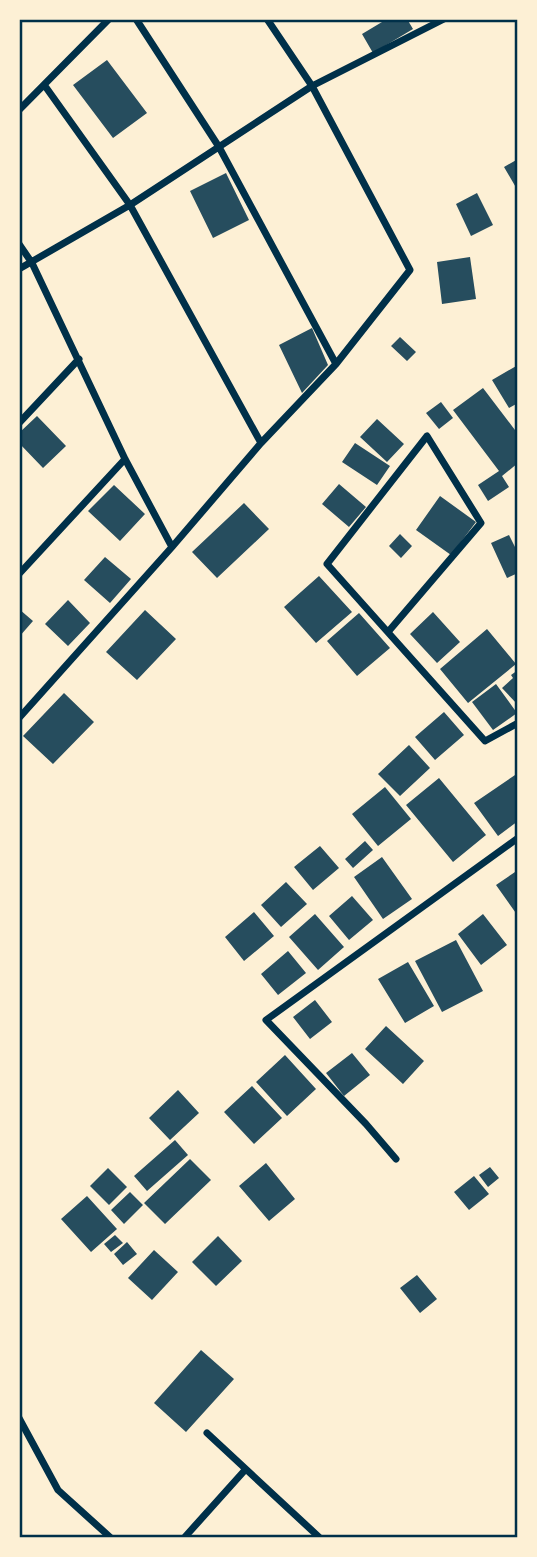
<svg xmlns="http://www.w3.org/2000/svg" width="537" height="1557" viewBox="0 0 537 1557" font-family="'Noto Serif',serif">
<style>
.building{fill:#264d5e}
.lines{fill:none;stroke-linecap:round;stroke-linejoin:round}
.minor{stroke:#003049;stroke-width:7}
.neatline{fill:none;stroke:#003049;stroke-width:2.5}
</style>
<rect width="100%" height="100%" fill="#fdf0d5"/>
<path class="building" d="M 387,19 L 407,19 L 413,29 L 373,53 L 362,34 Z
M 107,60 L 147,113 L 113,138 L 73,85 Z
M 518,159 L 518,191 L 504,167 Z
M 226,173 L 249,220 L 213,238 L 190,191 Z
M 477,193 L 493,225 L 471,236 L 456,204 Z
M 470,257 L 476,299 L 442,304 L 437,262 Z
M 312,328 L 328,365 L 302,393 L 279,345 Z
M 400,337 L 416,352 L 407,361 L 391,346 Z
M 518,365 L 518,403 L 509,408 L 492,380 Z
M 483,388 L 518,434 L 518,463 L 502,476 L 509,487 L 488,501 L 478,485 L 499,471 L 453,410 Z
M 441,402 L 453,418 L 439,429 L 426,413 Z
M 37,416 L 66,446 L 43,468 L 19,443 L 19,433 Z
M 377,419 L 404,444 L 387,462 L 360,437 Z
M 355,443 L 390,466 L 377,485 L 342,462 Z
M 339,484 L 366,507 L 349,527 L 322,504 Z
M 114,485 L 145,514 L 120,541 L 88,511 Z
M 440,496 L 476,522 L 451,555 L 416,530 Z
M 244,503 L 269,529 L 217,578 L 192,552 Z
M 400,534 L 412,546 L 401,558 L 389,546 Z
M 509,535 L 518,553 L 518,573 L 507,578 L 491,543 Z
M 105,557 L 131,579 L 110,603 L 84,580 Z
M 319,576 L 352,612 L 316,643 L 284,607 Z
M 68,600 L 90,623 L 68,646 L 45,624 Z
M 19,609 L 33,621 L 19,637 Z
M 145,610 L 176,639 L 137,680 L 106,652 Z
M 433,612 L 460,642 L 437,663 L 410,634 Z
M 359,613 L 390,648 L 357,676 L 327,641 Z
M 487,629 L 516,664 L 468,703 L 440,669 Z
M 518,670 L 518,705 L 502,688 L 513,678 L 511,675 Z
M 496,684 L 517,713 L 493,730 L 472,702 Z
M 64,693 L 94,722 L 53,764 L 23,736 Z
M 444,712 L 464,735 L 435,760 L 415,737 Z
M 409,745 L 430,768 L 400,796 L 378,774 Z
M 518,773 L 518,821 L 498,836 L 474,803 Z
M 439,778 L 486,835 L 453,862 L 406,805 Z
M 385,787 L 411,819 L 378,846 L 352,814 Z
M 365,841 L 373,850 L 353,868 L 345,859 Z
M 320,846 L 339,868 L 313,890 L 294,867 Z
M 382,857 L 412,899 L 383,919 L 354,877 Z
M 518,870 L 518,916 L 496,885 Z
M 286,882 L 307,904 L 281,927 L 261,905 Z
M 352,896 L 373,920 L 349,940 L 329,916 Z
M 254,912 L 274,936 L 244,961 L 225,937 Z
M 315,914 L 344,947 L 318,970 L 289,937 Z
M 483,914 L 507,945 L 481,965 L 458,934 Z
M 456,940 L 483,991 L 442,1012 L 415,961 Z
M 288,951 L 306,973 L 278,995 L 261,974 Z
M 408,962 L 434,1006 L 405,1023 L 378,979 Z
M 315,1000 L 332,1022 L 310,1039 L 293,1017 Z
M 386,1026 L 424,1061 L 403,1084 L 365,1049 Z
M 352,1053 L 370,1075 L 344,1096 L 326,1073 Z
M 285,1055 L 316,1089 L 287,1116 L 256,1082 Z
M 252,1086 L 282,1118 L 254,1144 L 224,1112 Z
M 178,1090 L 199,1113 L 170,1140 L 149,1118 Z
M 175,1140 L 188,1155 L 147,1191 L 134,1176 Z
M 190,1159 L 211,1180 L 165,1224 L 144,1203 Z
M 266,1163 L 295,1199 L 269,1221 L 239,1186 Z
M 490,1167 L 499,1178 L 488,1187 L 479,1175 Z
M 108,1168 L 127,1187 L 109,1205 L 90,1186 Z
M 474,1176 L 489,1194 L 469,1210 L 454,1192 Z
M 130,1192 L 143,1205 L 124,1224 L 111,1210 Z
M 87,1196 L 117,1229 L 91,1252 L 61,1219 Z
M 115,1235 L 123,1243 L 111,1252 L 104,1244 Z
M 218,1236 L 242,1261 L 216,1286 L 192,1262 Z
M 127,1242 L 137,1254 L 123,1265 L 114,1254 Z
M 154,1250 L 178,1272 L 152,1300 L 128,1278 Z
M 417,1275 L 437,1299 L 420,1313 L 400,1288 Z
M 201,1350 L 234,1379 L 186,1432 L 154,1403 Z"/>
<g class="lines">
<path class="minor" d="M 136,19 L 219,147 L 336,364
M 45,86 L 130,205 L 261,443
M 19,110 L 109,19
M 19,244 L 32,263 L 125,459 L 172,547
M 19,269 L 130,205 L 312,86 L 444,19
M 19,423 L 79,359
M 19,574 L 125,459
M 388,632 L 481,523 L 427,436 L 327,564 L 485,741 L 518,723
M 19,718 L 172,547 L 261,443 L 336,364 L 410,270 L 312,86 L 267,19
M 396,1159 L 366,1124 L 266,1020 L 518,838
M 19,1418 L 58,1490 L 111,1538
M 207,1433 L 320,1538
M 184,1538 L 245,1470"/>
</g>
<rect width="537" height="1557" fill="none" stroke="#fdf0d5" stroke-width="42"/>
<rect x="21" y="21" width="495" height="1515" class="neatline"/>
</svg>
